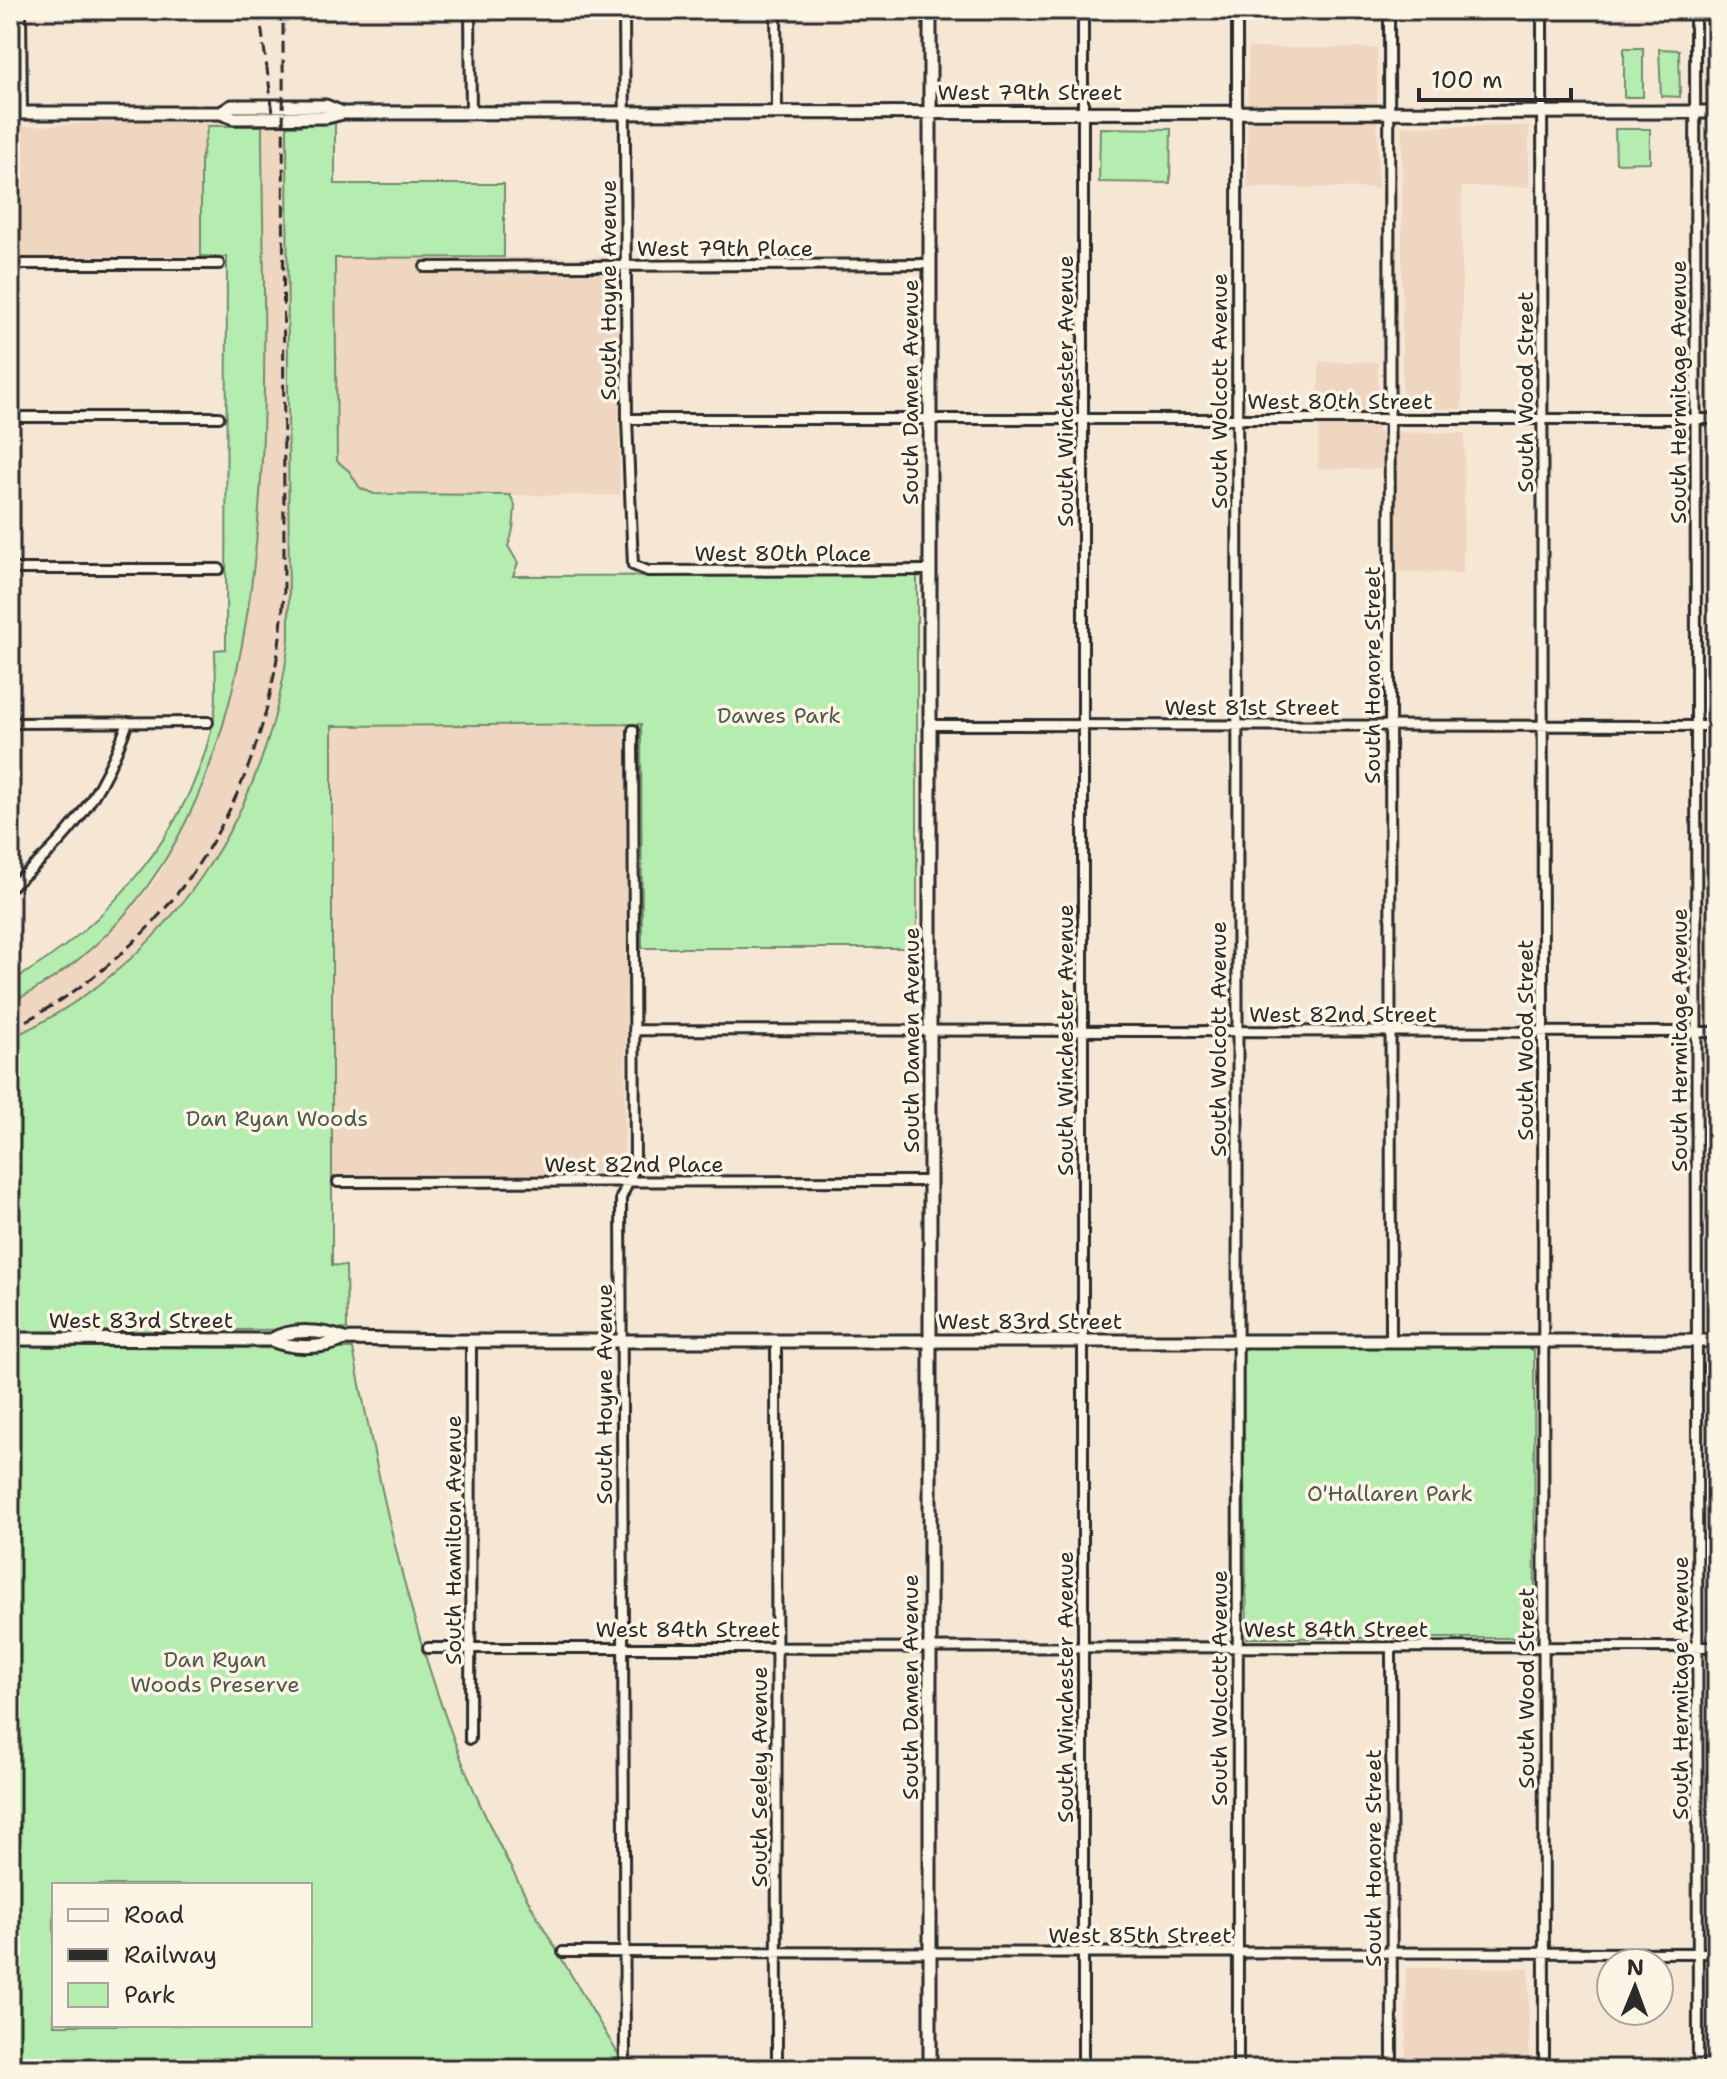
<svg xmlns="http://www.w3.org/2000/svg" width="1727" height="2079" viewBox="0 0 1727 2079" font-family="'Shantell Sans',sans-serif">
<style>
.built{fill:#efd6c1}
.green{fill:#b5ecaf;stroke:#708c6d;stroke-width:2;fill-rule:evenodd}
.lines{fill:none;stroke-linecap:round;stroke-linejoin:round}
.street-casing{stroke:#2b2b2b;stroke-width:14}
.secondary-casing{stroke:#2b2b2b;stroke-width:17}
.street{stroke:#fcf5e5;stroke-width:8}
.secondary{stroke:#fcf5e5;stroke-width:11}
.rail{stroke:#2b2b2b;stroke-width:3;stroke-dasharray:12 6;stroke-linecap:butt}
.labels{text-anchor:middle;dominant-baseline:central;stroke-width:7;stroke-linejoin:round;paint-order:stroke}
.street-label{font-size:22px;fill:#2b2b2b;stroke:#fcf5e5}
.park-label{font-size:22px;fill:#4e5b4c;stroke:#fcf5e5}
</style>
<rect width="100%" height="100%" fill="#f6e7d5"/>
<filter id="ink" filterUnits="userSpaceOnUse"><feTurbulence type="fractalNoise" baseFrequency=".0125" numOctaves="2"/><feDisplacementMap in="SourceGraphic" scale="16" xChannelSelector="R" yChannelSelector="G"/><feConvolveMatrix kernelMatrix="1 2 1 2 8 2 1 2 1" color-interpolation-filters="sRGB"/></filter>
<g filter="url(#ink)">
<path class="built" d="M 10,10 L 26,10 L 26,34 L 14,35 L 15,100 L 10,100 Z
M 1248,48 L 1377,48 L 1378,188 L 1247,188 Z
M 125,122 L 258,122 L 258,126 L 208,127 L 201,160 L 201,256 L 11,257 L 10,127 Z
M 262,126 L 287,126 L 289,638 L 275,719 L 259,773 L 231,831 L 176,914 L 123,964 L 73,1004 L 10,1038 L 10,1003 L 62,972 L 135,906 L 159,875 L 202,783 L 226,710 L 250,601 L 262,473 Z
M 1402,126 L 1529,126 L 1529,187 L 1462,187 L 1462,409 L 1402,409 Z
M 335,257 L 617,257 L 620,495 L 419,496 L 374,494 L 360,488 L 349,471 L 337,461 Z
M 1319,362 L 1378,362 L 1378,432 L 1465,433 L 1463,573 L 1397,572 L 1397,469 L 1318,469 Z
M 642,724 L 642,948 L 627,948 L 624,1180 L 332,1181 L 332,725 Z
M 1712,1266 L 1717,1266 L 1717,1323 L 1711,1323 Z
M 1406,1968 L 1529,1968 L 1529,2069 L 1406,2069 Z"/>
<path class="green" d="M 1624,48 L 1643,48 L 1643,97 L 1624,97 Z
M 1659,49 L 1679,50 L 1680,97 L 1661,96 Z
M 302,122 L 335,122 L 335,184 L 504,184 L 504,257 L 335,258 L 337,461 L 349,471 L 360,488 L 374,494 L 510,495 L 515,505 C 514,519 514,533 508,546 L 518,563 L 513,576 L 917,575 L 917,948 L 642,948 L 641,724 L 332,726 L 332,1265 L 346,1266 L 347,1329 L 10,1332 L 10,1038 C 169,967 271,809 289,638 L 287,126 L 301,126 Z
M 208,126 L 262,126 C 262,402 307,857 10,1003 L 10,982 C 107,928 192,829 214,717 C 218,696 215,672 215,650 L 226,649 L 227,257 L 201,256 L 201,160 Z
M 1100,128 L 1171,129 L 1170,183 L 1099,182 Z
M 1615,129 L 1650,129 L 1650,162 L 1616,163 Z
M 1252,1345 L 1526,1347 L 1534,1351 L 1535,1638 L 1247,1638 L 1242,1355 L 1245,1348 Z
M 10,1346 L 353,1349 C 383,1504 416,1659 480,1804 C 521,1896 576,1982 627,2069 L 10,2069 ZM 54,1885 L 310,1885 L 310,2025 L 54,2025 Z"/>
<g class="lines">
<defs>
<path id="street" d="M 21,10 L 22,113
M 470,10 L 471,113
M 624,10 L 627,419 L 633,565 L 648,571 L 930,570
M 776,10 L 777,113
M 1083,10 L 1083,2069
M 1237,10 L 1238,2069
M 1389,10 L 1391,1341
M 1542,10 L 1544,2069
M 1695,10 L 1698,2069
M 10,264 L 219,264
M 425,267 L 930,264
M 10,417 L 219,417
M 627,419 L 1717,419
M 10,569 L 219,569
M 10,723 L 208,722
M 930,725 L 1717,726
M 10,887 C 70,839 102,795 128,722
M 634,1030 L 1717,1032
M 338,1182 L 931,1181
M 776,1341 L 777,2069
M 1391,1647 L 1392,2069
M 428,1648 L 1717,1647
M 470,1739 L 471,1341
M 563,1952 L 1717,1953
M 625,2062 L 621,1198 L 635,1167 L 633,730"/>
<path id="secondary" d="M 10,113 L 221,113 L 234,118 L 327,117 L 343,113 L 1717,112
M 221,113 L 232,106 L 326,106 L 343,113
M 10,1339 L 271,1340 C 292,1349 324,1349 344,1339
M 271,1340 C 290,1328 324,1330 344,1339 L 457,1341 L 1717,1341
M 930,2069 L 930,10"/>
</defs>
<use href="#street" class="street-casing"/>
<use href="#secondary" class="secondary-casing"/>
<use href="#street" class="street"/>
<use href="#secondary" class="secondary"/>
<path class="rail" d="M 259,10 L 273,113
M 10,1029 C 183,943 276,778 284,588 L 283,10"/>
</g>
</g>
<g class="labels">
<g class="street-label">
<text x="1030" y="92">West 79th Street</text>
<text x="725" y="248">West 79th Place</text>
<text transform="translate(608 290) rotate(-90)">South Hoyne Avenue</text>
<text transform="translate(1065 391) rotate(-90)">South Winchester Avenue</text>
<text transform="translate(1219 391) rotate(-90)">South Wolcott Avenue</text>
<text transform="translate(910 392) rotate(-90)">South Damen Avenue</text>
<text transform="translate(1525 392) rotate(-90)">South Wood Street</text>
<text transform="translate(1678 392) rotate(-90)">South Hermitage Avenue</text>
<text x="1340" y="401">West 80th Street</text>
<text x="783" y="553">West 80th Place</text>
<text transform="translate(1372 675) rotate(-90)">South Honore Street</text>
<text x="1252" y="707">West 81st Street</text>
<text x="1343" y="1014">West 82nd Street</text>
<text transform="translate(1218 1039) rotate(-90)">South Wolcott Avenue</text>
<text transform="translate(911 1040) rotate(-90)">South Damen Avenue</text>
<text transform="translate(1065 1040) rotate(-90)">South Winchester Avenue</text>
<text transform="translate(1525 1040) rotate(-90)">South Wood Street</text>
<text transform="translate(1679 1040) rotate(-90)">South Hermitage Avenue</text>
<text x="634" y="1164">West 82nd Place</text>
<text x="141" y="1320">West 83rd Street</text>
<text x="1030" y="1321">West 83rd Street</text>
<text transform="translate(604 1394) rotate(-90)">South Hoyne Avenue</text>
<text transform="translate(453 1540) rotate(-90)">South Hamilton Avenue</text>
<text x="688" y="1629">West 84th Street</text>
<text x="1336" y="1629">West 84th Street</text>
<text transform="translate(910 1687) rotate(-90)">South Damen Avenue</text>
<text transform="translate(1065 1687) rotate(-90)">South Winchester Avenue</text>
<text transform="translate(1219 1688) rotate(-90)">South Wolcott Avenue</text>
<text transform="translate(1526 1688) rotate(-90)">South Wood Street</text>
<text transform="translate(1680 1688) rotate(-90)">South Hermitage Avenue</text>
<text transform="translate(759 1777) rotate(-90)">South Seeley Avenue</text>
<text transform="translate(1373 1858) rotate(-90)">South Honore Street</text>
<text x="1140" y="1935">West 85th Street</text>
</g>
<g class="park-label">
<text x="779" y="715">Dawes Park</text>
<text x="277" y="1118">Dan Ryan Woods</text>
<text x="1390" y="1493">O'Hallaren Park</text>
<text x="215" y="1659">Dan Ryan<tspan x="215" dy="25">Woods Preserve</tspan></text>
</g>
</g>
<rect width="1727" height="2079" fill="none" stroke="#fcf5e5" stroke-width="40"/>
<rect x="20" y="20" width="1687" height="2039" fill="none" stroke="#2b2b2b" stroke-width="3" filter="url(#ink)"/>
<rect x="52" y="1883" width="260" height="144" fill="#fcf5e5" stroke="#a8a49b" stroke-width="2"/>
<rect x="68" y="1909" width="40" height="12" fill="#fcf5e5" stroke="#a8a49b" stroke-width="2"/>
<text x="124" y="1923" font-size="24" fill="#2b2b2b">Road</text>
<rect x="68" y="1949" width="40" height="12" fill="#2b2b2b" stroke="#a8a49b" stroke-width="2"/>
<text x="124" y="1963" font-size="24" fill="#2b2b2b">Railway</text>
<rect x="68" y="1983" width="40" height="24" fill="#b5ecaf" stroke="#a8a49b" stroke-width="2"/>
<text x="124" y="2003" font-size="24" fill="#2b2b2b">Park</text>
<g transform="translate(1635 1987) rotate(1)"><circle r="38" fill="#fcf5e5" stroke="#a8a49b" stroke-width="2"/>
<path d="M0-6L14 30L0 20L-14 30Z" fill="#2b2b2b"/>
<text y="-12" font-size="22" font-weight="bold" text-anchor="middle" fill="#2b2b2b">N</text>
</g>
<path d="M1419 88v12h152v-12" fill="none" stroke="#2b2b2b" stroke-width="4"/>
<text x="1431" y="88" font-size="24" fill="#2b2b2b" stroke="#fcf5e5" stroke-width="6" paint-order="stroke">100 m</text>
</svg>
